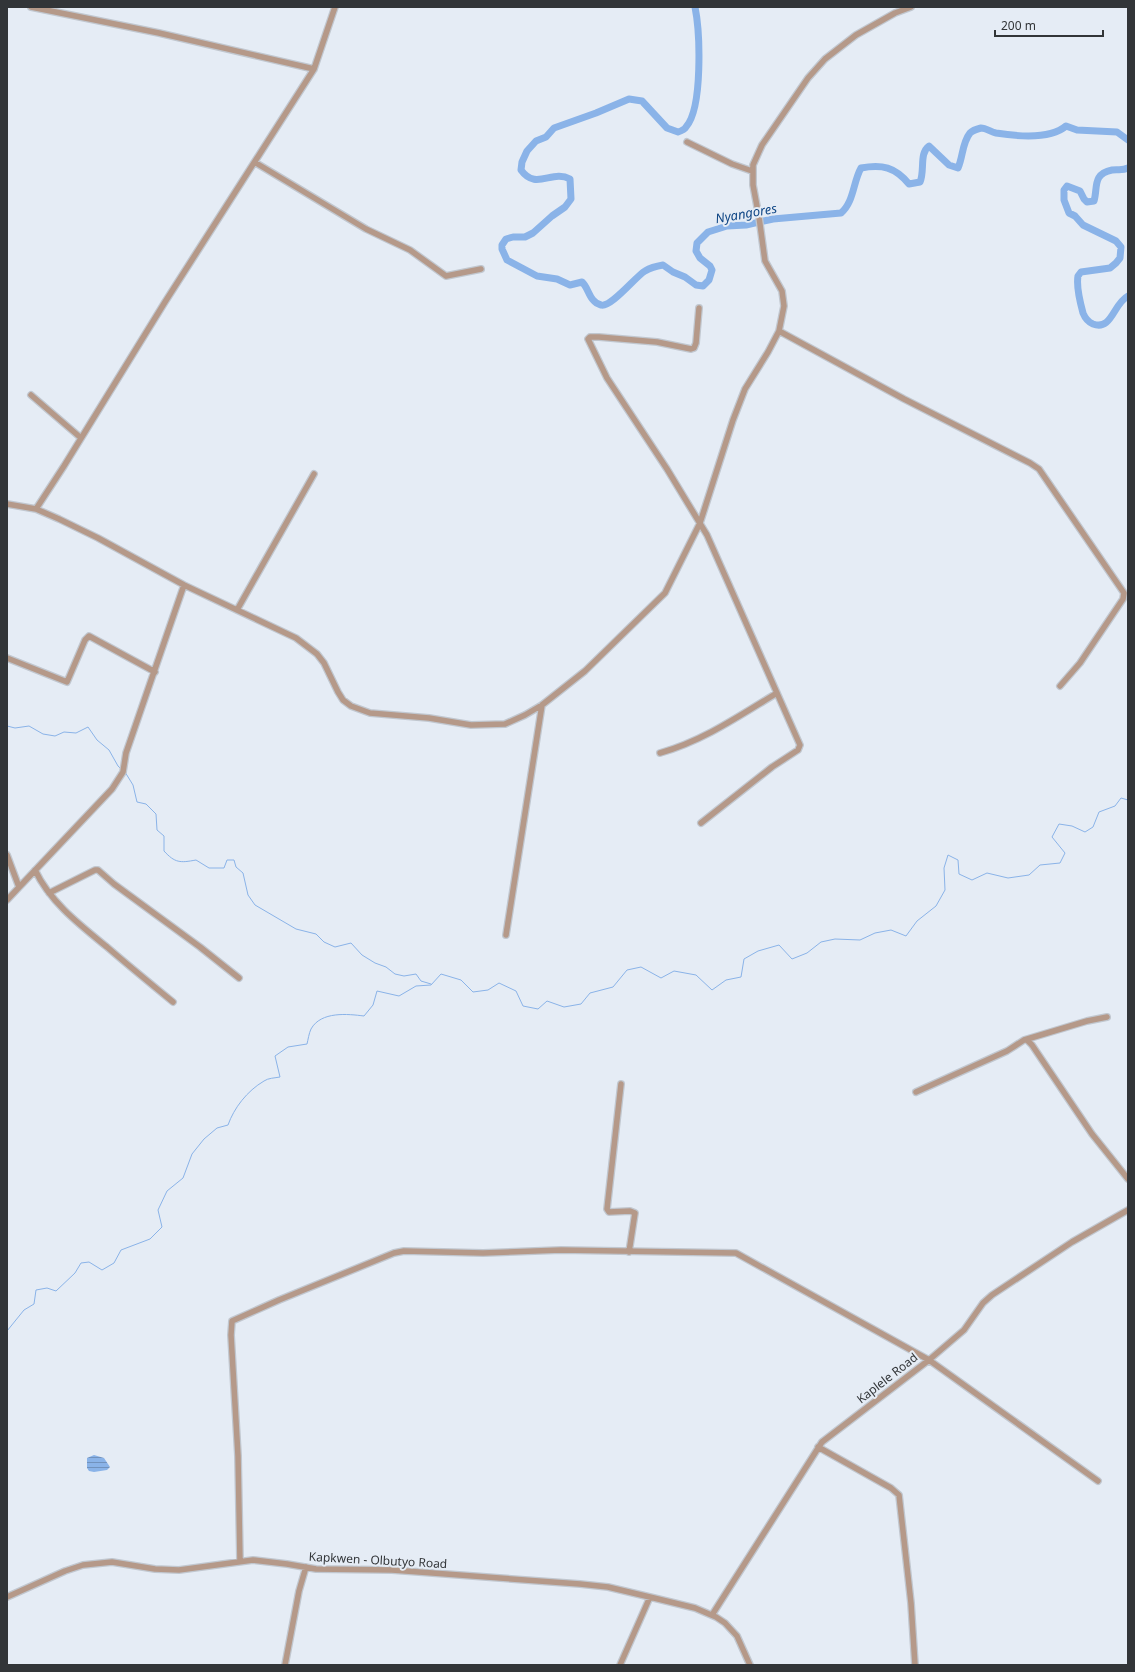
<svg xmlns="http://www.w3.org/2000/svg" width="1135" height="1672" viewBox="0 0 1135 1672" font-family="'Noto Sans',sans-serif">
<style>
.water{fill:url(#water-rules)}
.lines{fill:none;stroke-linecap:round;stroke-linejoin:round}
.stream{stroke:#8ab3e8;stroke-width:1}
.river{stroke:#8ab3e8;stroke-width:7}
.minor-casing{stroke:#c1c7cf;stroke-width:8}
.minor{stroke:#b59989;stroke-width:5.5}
.labels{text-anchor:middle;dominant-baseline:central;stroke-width:4;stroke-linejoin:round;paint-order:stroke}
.street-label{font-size:12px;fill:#323538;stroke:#e5ecf5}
.water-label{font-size:13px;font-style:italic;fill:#0f4685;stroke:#e5ecf5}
</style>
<defs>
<pattern id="water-rules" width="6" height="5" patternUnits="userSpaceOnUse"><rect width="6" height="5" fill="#8ab3e8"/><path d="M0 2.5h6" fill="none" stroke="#7192bd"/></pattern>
</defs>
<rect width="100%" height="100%" fill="#e5ecf5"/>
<path class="water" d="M 94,1455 L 104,1458 L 110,1467 L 107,1470 L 94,1472 L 89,1471 L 87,1468 L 87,1458 Z"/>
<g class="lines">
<path class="stream" d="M 7,726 L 15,728 L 29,726 L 43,734 L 55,736 L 64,732 L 76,733 L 88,727 L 97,740 L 109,750 L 118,766 L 121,769
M 125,772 L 133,785 L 137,802 L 146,804 L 156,814 L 157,830 L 164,836 L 164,851 C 175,863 180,863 196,860 L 209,868 L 224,868 L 227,860 L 234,860 L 236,867 L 243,873 L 248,895 L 255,905 L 296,929 L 316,934 L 324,942 L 335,947 L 351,943 L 362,955 L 375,963 L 386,967 L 395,974 L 404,976 L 416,974 L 421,981 L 431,984
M 7,1331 L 24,1310 L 34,1304 L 36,1290 L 47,1288 L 56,1291 L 75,1273 L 81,1263 L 89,1262 L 102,1270 L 114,1263 L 121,1250 L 150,1239 L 162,1227 L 158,1210 L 167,1191 L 183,1178 L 192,1154 L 204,1139 L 217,1128 L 228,1125 C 234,1108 247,1091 264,1081 C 268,1078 275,1078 280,1077 L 275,1056 L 288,1047 L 307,1044 C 308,1040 309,1033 311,1029 C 321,1011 348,1014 364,1016 L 373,1005 L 377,991 L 399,996 L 416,986 L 431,985 L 441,974 L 461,980 L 473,992 L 488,990 L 499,983 L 516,991 L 523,1006 L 538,1009 L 547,1001 L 564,1007 L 581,1004 L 590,993 L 613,987 L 627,970 L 641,967 L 661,978 L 674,971 L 696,975 L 712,990 L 726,980 L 741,977 L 744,959 L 758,951 L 779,945 L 792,959 L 807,953 L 821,942 L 835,939 L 860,940 L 875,933 L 891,930 L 906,936 L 917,921 L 936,906 L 945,890 L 944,868 L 948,855 L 958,860 L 959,874 L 972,880 L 987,873 L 1008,878 L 1029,875 L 1040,865 L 1060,863 L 1065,853 L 1052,837 L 1059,824 L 1072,826 L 1085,832 L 1093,827 L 1099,812 L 1115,806 L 1121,798 L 1128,800"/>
<path class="river" d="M 695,7 C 700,32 703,108 686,127 C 685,129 681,131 678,132 L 667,128 L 642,101 L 629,99 L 596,113 L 554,128 L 546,137 L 536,141 L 527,151 L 522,162 L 521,170 C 536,191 552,169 570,179 L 571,199 L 565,207 L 552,216 L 533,233 L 525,237 L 513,237 L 506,239 L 502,245 L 502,249 L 507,260 L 537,276 L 557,279 L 570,285 L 582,282 C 589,288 589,302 601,305 C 611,308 636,276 645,271 C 650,268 657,266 663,265 L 673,272 L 685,277 L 696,285 L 703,286 L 709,280 L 712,270 L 710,266 L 700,258 L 696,251 L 697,243 L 708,232 L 727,226 L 746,225 L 773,219 L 841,213 C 854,202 853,182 861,168 C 882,164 895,167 909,184 L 920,182 C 925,171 919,153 929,146 L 949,165 L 958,168 C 963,157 962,143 970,133 C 973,130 977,129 981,128 C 986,128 991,132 996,133 C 1015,136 1050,140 1066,126 L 1077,130 L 1117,132 L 1128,140
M 1128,168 C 1122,171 1118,169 1112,170 C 1092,174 1098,188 1094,201 L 1087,202 L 1084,199 L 1080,191 L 1067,186 L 1064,190 L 1064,200 L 1069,213 L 1075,216 L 1083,225 L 1116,241 L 1121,247 L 1120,258 L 1116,263 L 1110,268 L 1081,272 L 1078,276 C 1076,287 1080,302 1083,313 C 1085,318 1088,322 1093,324 C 1112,331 1113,304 1128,296"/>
<defs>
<path id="minor" d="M 31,7 L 159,33 L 314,69
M 687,142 L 732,164 L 752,171
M 256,163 L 366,229 L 410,250 L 446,276 L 481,269
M 699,308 L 696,343 L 694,348 L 691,349 L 657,342 L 599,337 L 590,337 L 588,339 L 607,378 L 667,469 L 707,535 L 800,745 L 798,750 L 772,767 L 701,823
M 779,331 L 904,399 L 1030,463 L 1039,469 L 1124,593 L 1123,599 L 1080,663 L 1060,686
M 31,395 L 81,438
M 7,504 L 36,509 L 59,519 L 98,538 L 184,585 L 296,638 L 317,654 L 324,663 L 338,692 L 343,700 L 351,706 L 370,713 L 429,718 L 471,725 L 505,724 L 525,715 L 542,705 L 585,671 L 665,593 L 700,523 L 733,420 L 745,389 L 768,352 L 779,331 L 784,306 L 782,291 L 765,261 L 759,217 L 753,185 L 753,165 L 762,145 L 808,78 L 825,59 L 856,35 L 895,13 L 911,7
M 36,509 L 64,466 L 165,302 L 314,69 L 335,7
M 237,610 L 314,474
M 7,658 L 67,682 L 85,640 L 89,636 L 155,672
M 660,753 C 703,741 739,716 777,693
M 7,855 L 19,887
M 35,870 C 50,902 80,925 107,947 C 129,966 151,984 173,1002
M 49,893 L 95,870 L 98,870 L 114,884 L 200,947 L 239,978
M 7,900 L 112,789 L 123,772 L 126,753 L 184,585
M 506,935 L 542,705
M 1027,1040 L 1032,1045 L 1092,1134 L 1128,1179
M 621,1084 L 607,1209 L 609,1212 L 630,1211 L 635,1213 L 629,1252
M 916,1092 L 1007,1051 L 1024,1040 L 1087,1021 L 1107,1017
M 818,1447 L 891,1488 L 899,1495 L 911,1603 L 915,1665
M 240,1561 L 238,1456 L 231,1335 L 232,1321 L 279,1300 L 394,1253 L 404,1251 L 483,1253 L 561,1250 L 736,1253 L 929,1360 L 1098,1481
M 7,1597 L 65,1571 L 83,1565 L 112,1562 L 155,1569 L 179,1570 L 253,1560 L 287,1564 L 316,1569 L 392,1570 L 580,1584 L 608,1587 L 654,1598 L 695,1608 L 716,1617 L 725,1623 L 737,1636 L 750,1665
M 712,1615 L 822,1442 L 929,1360 L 964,1330 L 983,1303 L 992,1295 L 1072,1242 L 1128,1210
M 285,1665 L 299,1591 L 306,1567
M 620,1665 L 650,1597"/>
</defs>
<use href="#minor" class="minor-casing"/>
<use href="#minor" class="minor"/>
</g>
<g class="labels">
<g class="street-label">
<text transform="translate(887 1378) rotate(-38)">Kaplele Road</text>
<text transform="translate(378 1560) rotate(3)">Kapkwen - Olbutyo Road</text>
</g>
<g class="water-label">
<text transform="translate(746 213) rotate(-10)">Nyangores</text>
</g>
</g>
<rect width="1135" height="1672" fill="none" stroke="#323538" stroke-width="16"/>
<path d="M995 30v6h108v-6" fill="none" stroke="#323538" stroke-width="2"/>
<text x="1001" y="30" font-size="12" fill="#323538" stroke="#e5ecf5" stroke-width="3" paint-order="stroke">200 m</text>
</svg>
